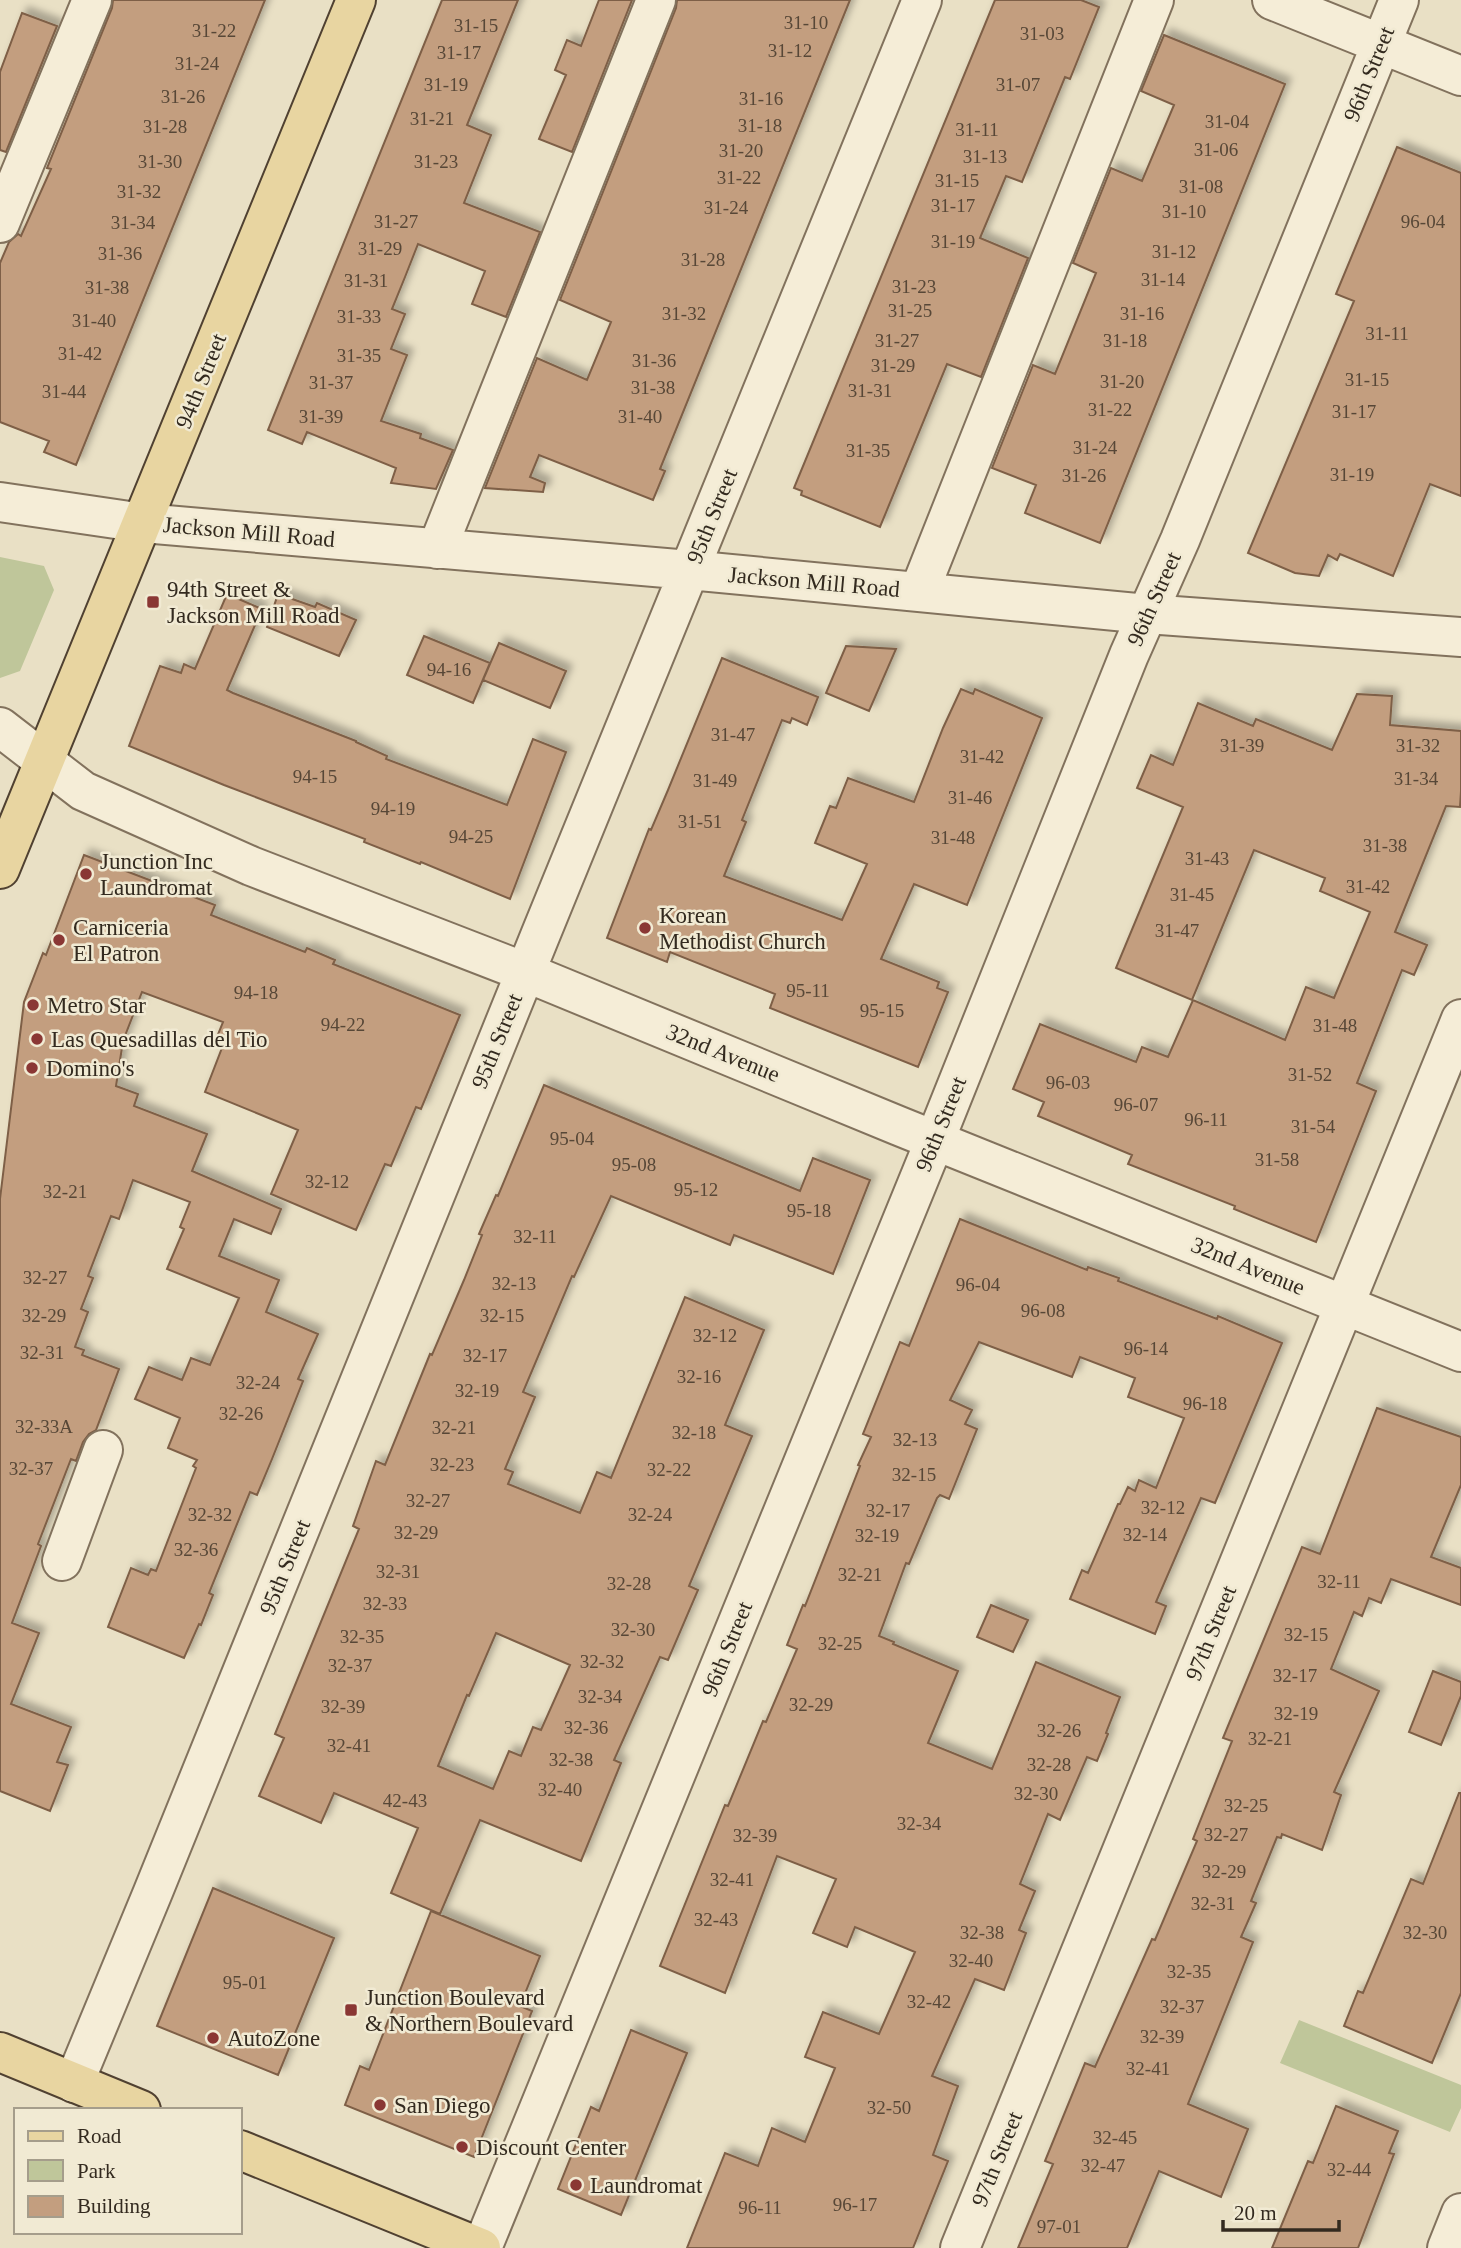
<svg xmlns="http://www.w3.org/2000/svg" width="1461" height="2248" viewBox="0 0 1461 2248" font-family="Georgia,serif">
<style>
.green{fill:#bfc69a}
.building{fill:#c39e7f;stroke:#7e5f46;stroke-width:2;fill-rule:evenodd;filter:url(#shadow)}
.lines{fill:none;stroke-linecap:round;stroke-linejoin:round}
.minor-casing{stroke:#82725d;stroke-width:42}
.major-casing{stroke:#504131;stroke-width:42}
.minor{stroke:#f5edd7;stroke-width:38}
.major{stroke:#e8d5a1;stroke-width:38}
.poi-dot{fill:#8a3734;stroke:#f1ead3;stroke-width:2.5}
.labels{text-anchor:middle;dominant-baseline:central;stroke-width:5;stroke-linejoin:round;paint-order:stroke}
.number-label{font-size:19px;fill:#574737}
.street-label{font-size:23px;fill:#332a1f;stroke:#f1ead3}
.poi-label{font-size:23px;fill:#332a1f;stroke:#f1ead3;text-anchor:start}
</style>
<defs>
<filter id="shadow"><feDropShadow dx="6" dy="-6" stdDeviation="3.5" flood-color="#0004"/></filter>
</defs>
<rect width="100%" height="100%" fill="#e9e0c5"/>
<path class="green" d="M 0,557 L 44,566 L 54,590 L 20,671 L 0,678 Z
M 1299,2020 L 1461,2085 L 1461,2108 L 1450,2132 L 1280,2063 Z"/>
<path class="building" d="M 113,0 L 265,0 L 76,465 L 44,452 L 49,441 L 0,422 L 0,263 L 9,242 L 18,234 L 21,236 L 51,169 L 47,168 L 112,8 Z
M 442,0 L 518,0 L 467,125 L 491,135 L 464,203 L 540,232 L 506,317 L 472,304 L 485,271 L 418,244 L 405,277 L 392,309 L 405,314 L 391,349 L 407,355 L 381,421 L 421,434 L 420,438 L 453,450 L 436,489 L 391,483 L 396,468 L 307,432 L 302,444 L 268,430 Z
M 599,0 L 632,0 L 572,152 L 539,139 L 566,75 L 555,70 L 567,40 L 581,46 Z
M 677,0 L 850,0 L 660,469 L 665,471 L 653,500 L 539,455 L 530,477 L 545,483 L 543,492 L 485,488 L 537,358 L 587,380 L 611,322 L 560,300 L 676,8 Z
M 995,0 L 1081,0 L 1099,7 L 1070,79 L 1065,77 L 1022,182 L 1006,176 L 980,238 L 1028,258 L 981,377 L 947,364 L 880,527 L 801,495 L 802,491 L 794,488 Z
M 22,13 L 57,26 L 6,152 L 0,150 L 0,72 Z
M 1164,35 L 1285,84 L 1100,543 L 1025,513 L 1036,485 L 992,468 L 1033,365 L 1055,374 L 1096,273 L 1073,263 L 1111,168 L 1142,181 L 1174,105 L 1141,91 Z
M 1397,147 L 1461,173 L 1461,496 L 1430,484 L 1393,576 L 1340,554 L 1337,560 L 1328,555 L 1319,576 L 1295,573 L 1248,553 L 1354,301 L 1336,294 Z
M 227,594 L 262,609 L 227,690 L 233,693 L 356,741 L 356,742 L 387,756 L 386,759 L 507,805 L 533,739 L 566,752 L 510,899 L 421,862 L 420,864 L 364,842 L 365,839 L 224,785 L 129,746 L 160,666 L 181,673 L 184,664 L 195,669 Z
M 278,594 L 315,607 L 317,603 L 356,620 L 339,656 L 267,627 Z
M 424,636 L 490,663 L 473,703 L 407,675 Z
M 499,643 L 566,671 L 550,708 L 483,680 Z
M 846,646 L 896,649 L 869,711 L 826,693 Z
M 722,658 L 818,697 L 807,725 L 792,718 L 790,723 L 782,720 L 742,820 L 746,822 L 724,876 L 842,920 L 867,864 L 815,843 L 830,806 L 836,808 L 848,778 L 914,802 L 943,728 L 961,689 L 973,694 L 975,689 L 1042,718 L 967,905 L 914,884 L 881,959 L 939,982 L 937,988 L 948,992 L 918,1067 L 770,1008 L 775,994 L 670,952 L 667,962 L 607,938 L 649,829 L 651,830 L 668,790 Z
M 1357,694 L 1392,696 L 1390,725 L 1461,731 L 1461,791 L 1460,807 L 1446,806 L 1395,932 L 1427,945 L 1414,975 L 1402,970 L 1357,1083 L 1376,1091 L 1316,1242 L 1234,1209 L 1235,1206 L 1128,1164 L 1132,1155 L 1038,1116 L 1044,1102 L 1013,1089 L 1040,1024 L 1136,1062 L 1142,1047 L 1168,1057 L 1193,1000 L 1285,1040 L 1306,987 L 1334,998 L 1370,912 L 1320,891 L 1325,878 L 1254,850 L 1192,1000 L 1116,968 L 1183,807 L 1137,788 L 1151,755 L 1173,765 L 1198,703 L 1253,726 L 1256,719 L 1332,750 Z
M 84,855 L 215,905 L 211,915 L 305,952 L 307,948 L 335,960 L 333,964 L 460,1015 L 421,1109 L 416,1107 L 391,1166 L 385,1164 L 356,1230 L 271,1194 L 298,1130 L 205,1092 L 225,1040 L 217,1037 L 223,1022 L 142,992 L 123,1041 L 116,1086 L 138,1094 L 134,1106 L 207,1134 L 192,1171 L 281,1209 L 271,1234 L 234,1219 L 219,1256 L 279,1280 L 266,1312 L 318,1334 L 298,1379 L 303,1381 L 272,1459 L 257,1495 L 250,1492 L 209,1593 L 213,1595 L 201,1625 L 199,1624 L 184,1658 L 108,1627 L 131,1568 L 148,1575 L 151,1569 L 156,1571 L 196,1468 L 193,1466 L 197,1460 L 168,1448 L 180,1418 L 135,1399 L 149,1367 L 182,1380 L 191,1358 L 210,1365 L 239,1298 L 167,1269 L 184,1229 L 180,1227 L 190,1202 L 133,1180 L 119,1219 L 111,1216 L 88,1276 L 93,1278 L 81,1309 L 88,1312 L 75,1347 L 84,1350 L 82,1355 L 119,1369 L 96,1430 L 89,1434 L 83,1442 L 76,1461 L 71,1459 L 38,1544 L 41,1546 L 12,1623 L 39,1633 L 11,1704 L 71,1727 L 57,1762 L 68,1765 L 50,1811 L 0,1791 L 0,1199 L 24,1002 L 43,953 L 46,955 Z
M 544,1085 L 800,1191 L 813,1158 L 870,1180 L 833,1274 L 734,1235 L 730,1245 L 611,1196 L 574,1277 L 572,1276 L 523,1392 L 535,1397 L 505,1469 L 513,1472 L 508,1484 L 580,1513 L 597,1472 L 611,1478 L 685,1297 L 764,1330 L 725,1425 L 752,1436 L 689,1586 L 698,1590 L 668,1660 L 660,1657 L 614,1760 L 621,1763 L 581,1861 L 480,1820 L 440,1914 L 391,1893 L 418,1828 L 334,1793 L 321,1823 L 259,1796 L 284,1738 L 275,1734 L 359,1529 L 353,1526 L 376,1461 L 385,1465 L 430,1354 L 432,1355 L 464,1280 L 482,1235 L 479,1234 L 496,1195 L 498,1196 ZM 496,1633 L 570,1665 L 541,1730 L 533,1727 L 521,1756 L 509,1751 L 493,1789 L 438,1766 L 467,1695 L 469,1696 Z
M 960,1219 L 1087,1270 L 1088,1267 L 1119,1278 L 1118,1281 L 1217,1319 L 1218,1316 L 1282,1343 L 1215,1503 L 1201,1498 L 1156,1602 L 1166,1606 L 1155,1634 L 1070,1599 L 1082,1570 L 1088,1573 L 1118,1504 L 1120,1504 L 1128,1487 L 1135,1491 L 1139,1480 L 1156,1488 L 1184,1418 L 1128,1397 L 1135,1378 L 1080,1357 L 1072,1377 L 979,1342 L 950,1400 L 972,1410 L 965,1424 L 977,1429 L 949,1499 L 940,1495 L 937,1498 L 909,1564 L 906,1563 L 879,1636 L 894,1642 L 893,1644 L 958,1671 L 928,1743 L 992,1769 L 1036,1662 L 1120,1697 L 1106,1733 L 1108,1734 L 1097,1761 L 1087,1757 L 1060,1820 L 1048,1814 L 1020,1884 L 1035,1891 L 1019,1930 L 1026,1933 L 1004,1990 L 975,1979 L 932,2076 L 958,2086 L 933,2155 L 948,2161 L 913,2248 L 687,2248 L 725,2153 L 758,2166 L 772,2128 L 805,2142 L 835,2068 L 805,2057 L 823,2012 L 879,2034 L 915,1952 L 855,1927 L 847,1947 L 813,1933 L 836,1879 L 777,1856 L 725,1993 L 660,1966 L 725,1805 L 728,1806 L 763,1721 L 766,1722 L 797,1649 L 787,1645 L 803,1605 L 805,1606 L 860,1466 L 858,1465 L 871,1437 L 863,1434 L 900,1342 L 909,1346 Z
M 1377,1408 L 1461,1437 L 1461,1485 L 1431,1557 L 1461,1568 L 1461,1605 L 1391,1579 L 1381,1603 L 1369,1598 L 1362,1616 L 1354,1612 L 1331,1669 L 1379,1691 L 1334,1792 L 1341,1795 L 1322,1850 L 1282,1834 L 1281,1838 L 1277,1837 L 1251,1901 L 1256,1903 L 1241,1937 L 1253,1942 L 1188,2104 L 1248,2129 L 1221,2197 L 1159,2171 L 1127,2248 L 1018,2248 L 1053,2164 L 1045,2161 L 1085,2063 L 1095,2067 L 1152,1939 L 1155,1940 L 1197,1841 L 1193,1839 L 1232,1741 L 1223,1738 L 1302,1547 L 1320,1554 Z
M 991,1605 L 1028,1620 L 1013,1652 L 977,1637 Z
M 1433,1671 L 1461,1682 L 1461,1696 L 1441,1745 L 1409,1732 Z
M 1459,1793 L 1461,1793 L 1461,1993 L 1432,2063 L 1344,2026 L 1358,1991 L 1363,1993 L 1411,1879 L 1423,1884 Z
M 213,1888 L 334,1938 L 278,2075 L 157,2026 Z
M 431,1911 L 540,1956 L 520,2006 L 532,2011 L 474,2157 L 345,2105 L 360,2066 L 369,2070 Z
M 631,2030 L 687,2053 L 621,2215 L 558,2189 L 591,2107 L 599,2111 Z
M 1336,2106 L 1398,2131 L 1389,2153 L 1394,2154 L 1358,2248 L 1272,2248 L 1308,2161 L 1313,2163 Z"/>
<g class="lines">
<defs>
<path id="minor" d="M 1272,0 L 1461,76
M 0,223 L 92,0
M 0,502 L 143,523 L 689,570 L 1147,614 L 1461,637
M 437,549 L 656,0
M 919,592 L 1154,0
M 0,727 L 83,791 L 251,866 L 525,972 L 899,1126 L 1461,1352
M 62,1561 L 103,1450
M 74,2083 L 153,1892 L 540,936 L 922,0
M 482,2248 L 935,1140 L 1129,655 L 1180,540 L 1399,0
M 960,2248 L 1461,1019
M 1447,2248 L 1461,2213"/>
<path id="major" d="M 0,869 L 356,0
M 0,2052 L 141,2110
M 240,2150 L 481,2248"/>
</defs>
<use href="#minor" class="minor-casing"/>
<use href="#major" class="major-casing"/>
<use href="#minor" class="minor"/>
<use href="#major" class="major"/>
</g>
<g class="poi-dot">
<rect x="146" y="595" width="14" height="14" rx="3.5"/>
<circle cx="86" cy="874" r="7"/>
<circle cx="645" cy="928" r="7"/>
<circle cx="59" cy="940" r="7"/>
<circle cx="33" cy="1005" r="7"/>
<circle cx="37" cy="1039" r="7"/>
<circle cx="32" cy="1068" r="7"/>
<rect x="344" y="2003" width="14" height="14" rx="3.5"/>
<circle cx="213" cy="2038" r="7"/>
<circle cx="380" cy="2105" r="7"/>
<circle cx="462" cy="2147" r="7"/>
<circle cx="576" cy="2185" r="7"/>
</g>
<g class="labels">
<g class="number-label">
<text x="806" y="22">31-10</text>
<text x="476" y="25">31-15</text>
<text x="214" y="30">31-22</text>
<text x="1042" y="33">31-03</text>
<text x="790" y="50">31-12</text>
<text x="459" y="52">31-17</text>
<text x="197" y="63">31-24</text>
<text x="446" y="84">31-19</text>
<text x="1018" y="84">31-07</text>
<text x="183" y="96">31-26</text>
<text x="761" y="98">31-16</text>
<text x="432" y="118">31-21</text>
<text x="1227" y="121">31-04</text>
<text x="760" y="125">31-18</text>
<text x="165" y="126">31-28</text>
<text x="977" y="129">31-11</text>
<text x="1216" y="149">31-06</text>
<text x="741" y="150">31-20</text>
<text x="985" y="156">31-13</text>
<text x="160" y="161">31-30</text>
<text x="436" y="161">31-23</text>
<text x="739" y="177">31-22</text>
<text x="957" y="180">31-15</text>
<text x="1201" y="186">31-08</text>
<text x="139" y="191">31-32</text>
<text x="953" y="205">31-17</text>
<text x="726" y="207">31-24</text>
<text x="1184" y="211">31-10</text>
<text x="396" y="221">31-27</text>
<text x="1423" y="221">96-04</text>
<text x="133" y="222">31-34</text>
<text x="953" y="241">31-19</text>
<text x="380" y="248">31-29</text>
<text x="1174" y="251">31-12</text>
<text x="120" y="253">31-36</text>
<text x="703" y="259">31-28</text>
<text x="1163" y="279">31-14</text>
<text x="366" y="280">31-31</text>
<text x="914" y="286">31-23</text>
<text x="107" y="287">31-38</text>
<text x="910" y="310">31-25</text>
<text x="684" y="313">31-32</text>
<text x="1142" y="313">31-16</text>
<text x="359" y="316">31-33</text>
<text x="94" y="320">31-40</text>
<text x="1387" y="333">31-11</text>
<text x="897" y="340">31-27</text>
<text x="1125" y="340">31-18</text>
<text x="80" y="353">31-42</text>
<text x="359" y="355">31-35</text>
<text x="654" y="360">31-36</text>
<text x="893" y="365">31-29</text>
<text x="1367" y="379">31-15</text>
<text x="1122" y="381">31-20</text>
<text x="331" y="382">31-37</text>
<text x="653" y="387">31-38</text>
<text x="870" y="390">31-31</text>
<text x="64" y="391">31-44</text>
<text x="1110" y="409">31-22</text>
<text x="1354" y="411">31-17</text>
<text x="321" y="416">31-39</text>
<text x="640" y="416">31-40</text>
<text x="1095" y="447">31-24</text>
<text x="868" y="450">31-35</text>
<text x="1352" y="474">31-19</text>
<text x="1084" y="475">31-26</text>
<text x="449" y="669">94-16</text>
<text x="733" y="734">31-47</text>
<text x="1242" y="745">31-39</text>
<text x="1418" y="745">31-32</text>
<text x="982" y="756">31-42</text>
<text x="315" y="776">94-15</text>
<text x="1416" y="778">31-34</text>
<text x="715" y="780">31-49</text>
<text x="970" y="797">31-46</text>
<text x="393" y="808">94-19</text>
<text x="700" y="821">31-51</text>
<text x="471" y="836">94-25</text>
<text x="953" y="837">31-48</text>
<text x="1385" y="845">31-38</text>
<text x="1207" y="858">31-43</text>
<text x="1368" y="886">31-42</text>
<text x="1192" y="894">31-45</text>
<text x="1177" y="930">31-47</text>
<text x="808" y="990">95-11</text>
<text x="256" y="992">94-18</text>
<text x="882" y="1010">95-15</text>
<text x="343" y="1024">94-22</text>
<text x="1335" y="1025">31-48</text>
<text x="1310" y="1074">31-52</text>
<text x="1068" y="1082">96-03</text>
<text x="1136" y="1104">96-07</text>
<text x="1206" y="1119">96-11</text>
<text x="1313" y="1126">31-54</text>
<text x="572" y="1138">95-04</text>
<text x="1277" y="1159">31-58</text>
<text x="634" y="1164">95-08</text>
<text x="327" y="1181">32-12</text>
<text x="696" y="1189">95-12</text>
<text x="65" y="1191">32-21</text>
<text x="809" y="1210">95-18</text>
<text x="535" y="1236">32-11</text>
<text x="45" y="1277">32-27</text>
<text x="514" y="1283">32-13</text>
<text x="978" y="1284">96-04</text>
<text x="1043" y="1310">96-08</text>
<text x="44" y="1315">32-29</text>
<text x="502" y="1315">32-15</text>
<text x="715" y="1335">32-12</text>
<text x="1146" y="1348">96-14</text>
<text x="42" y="1352">32-31</text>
<text x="485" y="1355">32-17</text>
<text x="699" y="1376">32-16</text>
<text x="258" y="1382">32-24</text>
<text x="477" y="1390">32-19</text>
<text x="1205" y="1403">96-18</text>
<text x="241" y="1413">32-26</text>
<text x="44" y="1426">32-33A</text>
<text x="454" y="1427">32-21</text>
<text x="694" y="1432">32-18</text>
<text x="915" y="1439">32-13</text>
<text x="452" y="1464">32-23</text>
<text x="31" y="1468">32-37</text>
<text x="669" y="1469">32-22</text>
<text x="914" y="1474">32-15</text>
<text x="428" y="1500">32-27</text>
<text x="1163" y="1507">32-12</text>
<text x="888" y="1510">32-17</text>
<text x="210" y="1514">32-32</text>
<text x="650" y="1514">32-24</text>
<text x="416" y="1532">32-29</text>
<text x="1145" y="1534">32-14</text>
<text x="877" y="1535">32-19</text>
<text x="196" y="1549">32-36</text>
<text x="398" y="1571">32-31</text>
<text x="860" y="1574">32-21</text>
<text x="1339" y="1581">32-11</text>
<text x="629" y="1583">32-28</text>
<text x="385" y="1603">32-33</text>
<text x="633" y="1629">32-30</text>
<text x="1306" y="1634">32-15</text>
<text x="362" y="1636">32-35</text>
<text x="840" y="1643">32-25</text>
<text x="602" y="1661">32-32</text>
<text x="350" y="1665">32-37</text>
<text x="1295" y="1675">32-17</text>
<text x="600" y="1696">32-34</text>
<text x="811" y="1704">32-29</text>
<text x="343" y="1706">32-39</text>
<text x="1296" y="1713">32-19</text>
<text x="586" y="1727">32-36</text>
<text x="1059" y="1730">32-26</text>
<text x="1270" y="1738">32-21</text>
<text x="349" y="1745">32-41</text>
<text x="571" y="1759">32-38</text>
<text x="1049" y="1764">32-28</text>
<text x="560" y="1789">32-40</text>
<text x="1036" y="1793">32-30</text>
<text x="405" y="1800">42-43</text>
<text x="1246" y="1805">32-25</text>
<text x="919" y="1823">32-34</text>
<text x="1226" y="1834">32-27</text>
<text x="755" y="1835">32-39</text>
<text x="1224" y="1871">32-29</text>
<text x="732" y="1879">32-41</text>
<text x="1213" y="1903">32-31</text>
<text x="716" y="1919">32-43</text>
<text x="982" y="1932">32-38</text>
<text x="1425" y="1932">32-30</text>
<text x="971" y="1960">32-40</text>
<text x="1189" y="1971">32-35</text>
<text x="245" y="1982">95-01</text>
<text x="929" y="2001">32-42</text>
<text x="1182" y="2006">32-37</text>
<text x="1162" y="2036">32-39</text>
<text x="1148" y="2068">32-41</text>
<text x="889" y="2107">32-50</text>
<text x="1115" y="2137">32-45</text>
<text x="1103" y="2165">32-47</text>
<text x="1349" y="2169">32-44</text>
<text x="855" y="2204">96-17</text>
<text x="760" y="2207">96-11</text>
<text x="1059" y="2226">97-01</text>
</g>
<g class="street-label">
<text transform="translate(1369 74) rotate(-68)">96th Street</text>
<text transform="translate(201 381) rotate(-68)">94th Street</text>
<text transform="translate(712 516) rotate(-68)">95th Street</text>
<text transform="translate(249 532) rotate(5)">Jackson Mill Road</text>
<text transform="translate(814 582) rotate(5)">Jackson Mill Road</text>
<text transform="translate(1154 599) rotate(-66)">96th Street</text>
<text transform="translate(497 1041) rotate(-68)">95th Street</text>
<text transform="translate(723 1053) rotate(22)">32nd Avenue</text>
<text transform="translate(941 1124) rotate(-68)">96th Street</text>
<text transform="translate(1248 1266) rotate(22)">32nd Avenue</text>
<text transform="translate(285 1567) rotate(-68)">95th Street</text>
<text transform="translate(1211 1633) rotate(-68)">97th Street</text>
<text transform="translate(727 1649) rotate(-68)">96th Street</text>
<text transform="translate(997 2159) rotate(-68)">97th Street</text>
</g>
<g class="poi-label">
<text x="167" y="589">94th Street &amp;<tspan x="167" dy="26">Jackson Mill Road</tspan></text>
<text x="100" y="861">Junction Inc<tspan x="100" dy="26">Laundromat</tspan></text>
<text x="659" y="915">Korean<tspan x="659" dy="26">Methodist Church</tspan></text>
<text x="73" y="927">Carniceria<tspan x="73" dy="26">El Patron</tspan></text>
<text x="47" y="1005">Metro Star</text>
<text x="51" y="1039">Las Quesadillas del Tio</text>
<text x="46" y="1068">Domino's</text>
<text x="365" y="1997">Junction Boulevard<tspan x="365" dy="26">&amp; Northern Boulevard</tspan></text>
<text x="227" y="2038">AutoZone</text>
<text x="394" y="2105">San Diego</text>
<text x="476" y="2147">Discount Center</text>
<text x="590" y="2185">Laundromat</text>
</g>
</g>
<rect x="14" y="2108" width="228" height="126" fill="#f1ead3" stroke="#a59d8b" stroke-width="2"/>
<rect x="28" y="2131" width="35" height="10" fill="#e8d5a1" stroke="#a59d8b" stroke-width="2"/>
<text x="77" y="2143" font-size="21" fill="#332a1f">Road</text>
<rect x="28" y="2160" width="35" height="21" fill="#bfc69a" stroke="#a59d8b" stroke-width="2"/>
<text x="77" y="2178" font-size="21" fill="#332a1f">Park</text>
<rect x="28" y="2196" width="35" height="21" fill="#c39e7f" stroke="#a59d8b" stroke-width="2"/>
<text x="77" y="2213" font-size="21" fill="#332a1f">Building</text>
<path d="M1223 2220v10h116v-10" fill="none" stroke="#332a1f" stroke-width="3.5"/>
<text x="1234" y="2220" font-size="21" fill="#332a1f" stroke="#f1ead3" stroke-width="5" paint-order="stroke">20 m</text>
</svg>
